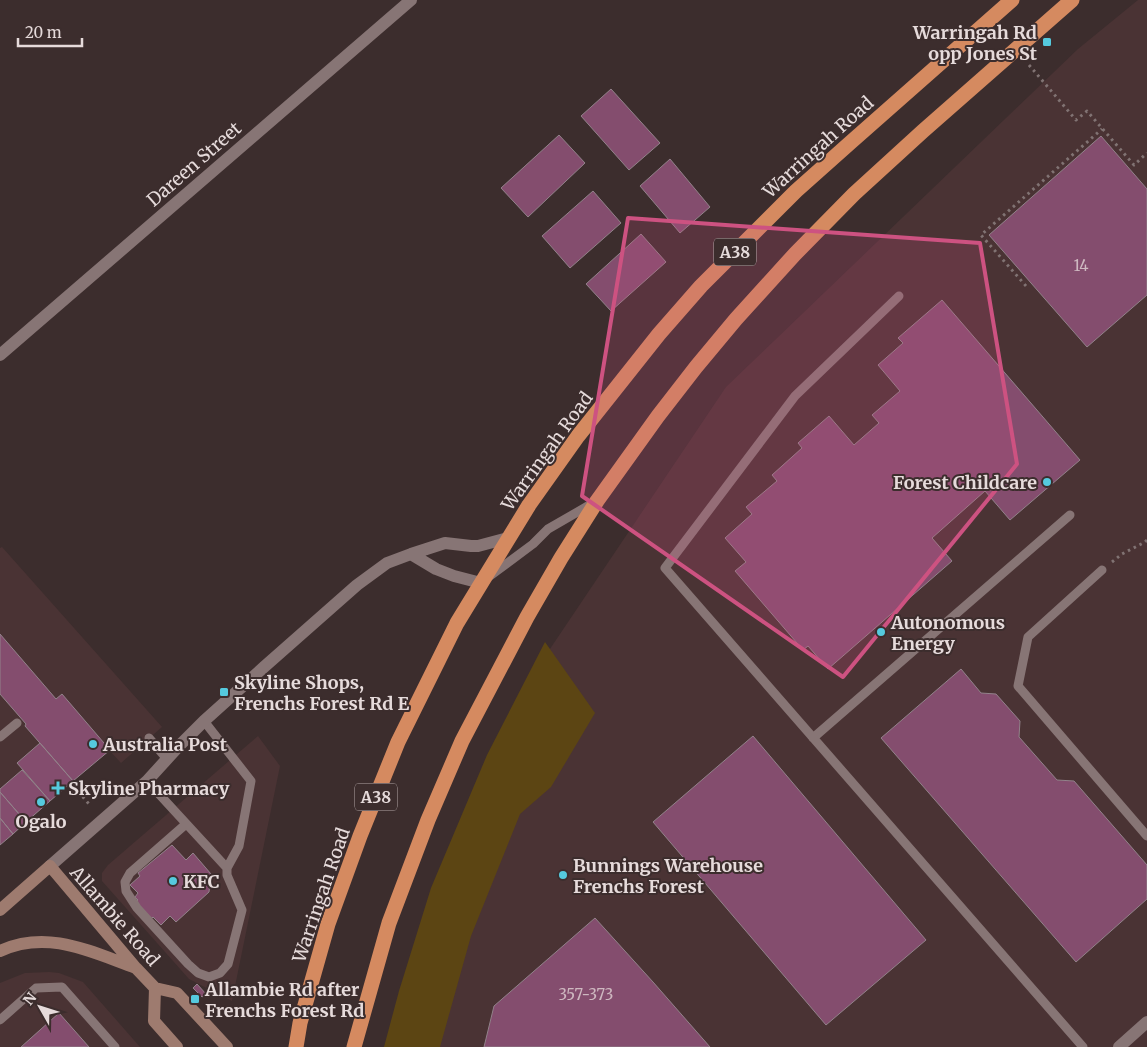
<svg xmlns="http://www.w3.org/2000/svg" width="1147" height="1047" viewBox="0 0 1147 1047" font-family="Merriweather,serif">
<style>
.built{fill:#4a3334}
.green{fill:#5c4513}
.building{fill:#844d6e;stroke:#92828a}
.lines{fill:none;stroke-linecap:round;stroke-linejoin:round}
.path{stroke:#817373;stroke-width:3;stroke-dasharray:2.5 4;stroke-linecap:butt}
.lane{stroke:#877575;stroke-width:9}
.street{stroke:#877575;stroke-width:12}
.secondary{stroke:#9e7b6f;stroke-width:12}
.highway{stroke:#d58a60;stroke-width:15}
.marked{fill:#cd5281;fill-opacity:0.2;stroke:#cd5281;stroke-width:4;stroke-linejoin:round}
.poi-dot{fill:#55cade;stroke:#3c2d2d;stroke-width:2}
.labels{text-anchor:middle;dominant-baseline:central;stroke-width:4;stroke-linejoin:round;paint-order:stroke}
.number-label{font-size:15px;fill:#ceb8c0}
.shield{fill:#3c2d2d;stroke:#b3a7a7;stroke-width:1}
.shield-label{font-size:16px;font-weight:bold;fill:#e6dbdb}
.poi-label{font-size:18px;font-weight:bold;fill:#e6dbdb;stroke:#3c2d2d;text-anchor:start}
.street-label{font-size:18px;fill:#e6dbdb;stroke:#3c2d2d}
</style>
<rect width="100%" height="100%" fill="#3c2d2d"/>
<path class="built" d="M 1138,0 L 1147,0 L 1147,1047 L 410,1047 L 517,698 L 726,387 L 1078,49 Z
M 2,547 L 162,727 L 121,763 L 109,750 L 0,845 L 0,548 Z
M 258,736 L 280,766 L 232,1001 L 189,979 L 102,881 L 102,873 L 108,865 Z
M 49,972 L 59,973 L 83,982 L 140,1047 L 0,1047 L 0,983 L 25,973 Z"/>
<path class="green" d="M 545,642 L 595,713 L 551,787 L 520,814 L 471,936 L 440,1047 L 384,1047 L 399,991 L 431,888 L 487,755 Z"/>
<path class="building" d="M 611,89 L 660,143 L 629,170 L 581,116 Z
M 559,135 L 585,163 L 528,217 L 501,188 Z
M 1101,136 L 1147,189 L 1147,295 L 1087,347 L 989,235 Z
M 670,159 L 710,207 L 680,233 L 640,186 Z
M 593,191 L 621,223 L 570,268 L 542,236 Z
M 641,234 L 666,262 L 611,311 L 586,284 Z
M 942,300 L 1080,460 L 1010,520 L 985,491 L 932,538 L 952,561 L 828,669 L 808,646 L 803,650 L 735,571 L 746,562 L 725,538 L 752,514 L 746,507 L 777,481 L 772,475 L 802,448 L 798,443 L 829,416 L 854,445 L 879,423 L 872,415 L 900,391 L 878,365 L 903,343 L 898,338 Z
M 0,634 L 56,699 L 62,694 L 110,750 L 73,781 L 25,726 L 26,724 L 0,694 Z
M 961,669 L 981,693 L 996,694 L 1020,721 L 1019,737 L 1057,780 L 1074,781 L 1147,865 L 1147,899 L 1076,962 L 881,738 Z
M 753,736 L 926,940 L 826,1025 L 653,822 Z
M 40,743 L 73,781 L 50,801 L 17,763 Z
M 22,770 L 50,801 L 26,822 L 0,792 L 0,789 Z
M 0,792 L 26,822 L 13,834 L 0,818 Z
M 0,818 L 13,834 L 0,845 Z
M 172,845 L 186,860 L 193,853 L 211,874 L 209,892 L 176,922 L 170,916 L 161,925 L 153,917 L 150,920 L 134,904 L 138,900 L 135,897 L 138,893 L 130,885 L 140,876 L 138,873 Z
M 595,918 L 653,982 L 710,1047 L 484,1047 L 494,1006 Z
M 197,984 L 206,994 L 202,997 L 193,988 Z
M 59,1013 L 89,1047 L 21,1047 Z"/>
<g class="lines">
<path class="path" d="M 1029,65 L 1076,120 L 1087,111 L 1134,165 L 1147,153
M 1026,286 L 981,235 L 1102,129
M 1112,562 L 1122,554 L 1145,542 L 1147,540
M 74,787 L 89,804"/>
<path class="lane" d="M 899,296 L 795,396 L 665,568 L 1083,1047
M 1102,570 L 1028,637 L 1018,686 L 1147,836
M 490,576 L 533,544 L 548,529 L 593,503
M 0,737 L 17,723
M 149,738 L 167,759
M 813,738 L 1070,515
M 147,781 L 227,868
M 186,824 L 130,873 L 125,882 L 126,891 L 137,908 L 188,964 L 198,973 L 209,977 L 220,973 L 228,964 L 242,910 L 227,875 L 227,868 L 239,846 L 251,781 L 204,721
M 0,1020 L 36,988 L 62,987 L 115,1047"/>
<path class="street" d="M 0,355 L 411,0
M 411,554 L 436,569 L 454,576 L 481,583
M 50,866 L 147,781 L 178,747 L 204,721 L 264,667 L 357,585 L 387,563 L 411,554 L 445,543 L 471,546 L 478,546 L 508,538
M 1119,1047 L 1147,1022"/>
<path class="secondary" d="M 0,910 L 50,866 L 136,968 L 155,988 L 177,993 L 227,1047
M 0,951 C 48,929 91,952 136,968
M 155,988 L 154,1021 L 177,1047"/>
<path class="highway" d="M 296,1047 L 300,1023 L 328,924 L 360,836 L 398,742 L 457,623 L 529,505 L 578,436 L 659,334 L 701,286 L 796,191 L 851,142 L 1012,0
M 354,1047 L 389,923 L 428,820 L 462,741 L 527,617 L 561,558 L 597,501 L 658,416 L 696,367 L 736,319 L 795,254 L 854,194 L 923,131 L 1072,0"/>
</g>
<path class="marked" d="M 628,218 L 980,243 L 1017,464 L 843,677 L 582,496 Z"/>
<g class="poi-dot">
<rect x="1042" y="37" width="10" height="10" rx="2.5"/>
<circle cx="1047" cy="482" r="5"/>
<circle cx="881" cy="632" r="5"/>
<rect x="219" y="687" width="10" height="10" rx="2.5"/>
<circle cx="93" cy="744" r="5"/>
<path d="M55.5 780.5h5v5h5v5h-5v5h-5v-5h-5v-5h5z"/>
<circle cx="41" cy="802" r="5"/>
<circle cx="563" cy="875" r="5"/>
<circle cx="173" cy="881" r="5"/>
<rect x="190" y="994" width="10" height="10" rx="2.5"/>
</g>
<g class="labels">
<g class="number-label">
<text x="1081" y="265">14</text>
<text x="586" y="994">357-373</text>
</g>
<g class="shield">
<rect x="714" y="238.5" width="42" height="27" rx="4"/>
<rect x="355" y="783.5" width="42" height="27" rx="4"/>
</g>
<g class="shield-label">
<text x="735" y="252">A38</text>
<text x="376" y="797">A38</text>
</g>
<g class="poi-label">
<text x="1037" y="32" text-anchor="end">Warringah Rd<tspan x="1037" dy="21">opp Jones St</tspan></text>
<text x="1037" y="482" text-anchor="end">Forest Childcare</text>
<text x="891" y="622">Autonomous<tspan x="891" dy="21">Energy</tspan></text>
<text x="234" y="682">Skyline Shops,<tspan x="234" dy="21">Frenchs Forest Rd E</tspan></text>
<text x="103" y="744">Australia Post</text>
<text x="68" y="788">Skyline Pharmacy</text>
<text x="41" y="821" text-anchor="middle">Ogalo</text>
<text x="573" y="865">Bunnings Warehouse<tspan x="573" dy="21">Frenchs Forest</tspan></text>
<text x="183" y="881">KFC</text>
<text x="205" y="989">Allambie Rd after<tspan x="205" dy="21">Frenchs Forest Rd</tspan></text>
</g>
<g class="street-label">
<text transform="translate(818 147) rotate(-42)">Warringah Road</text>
<text transform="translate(194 164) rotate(-41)">Dareen Street</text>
<text transform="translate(547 451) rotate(-54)">Warringah Road</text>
<text transform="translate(321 895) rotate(-71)">Warringah Road</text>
<text transform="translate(115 916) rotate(49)">Allambie Road</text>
</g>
</g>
<g transform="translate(40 1007) rotate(309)" stroke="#3c2d2d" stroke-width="4" paint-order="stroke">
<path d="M0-4L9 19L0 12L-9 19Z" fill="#e6dbdb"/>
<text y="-8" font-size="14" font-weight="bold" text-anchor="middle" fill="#e6dbdb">N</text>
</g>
<path d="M18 38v8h64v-8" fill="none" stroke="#e6dbdb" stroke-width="2.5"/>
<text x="25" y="38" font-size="15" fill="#e6dbdb" stroke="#3c2d2d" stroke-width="4" paint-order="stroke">20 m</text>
</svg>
